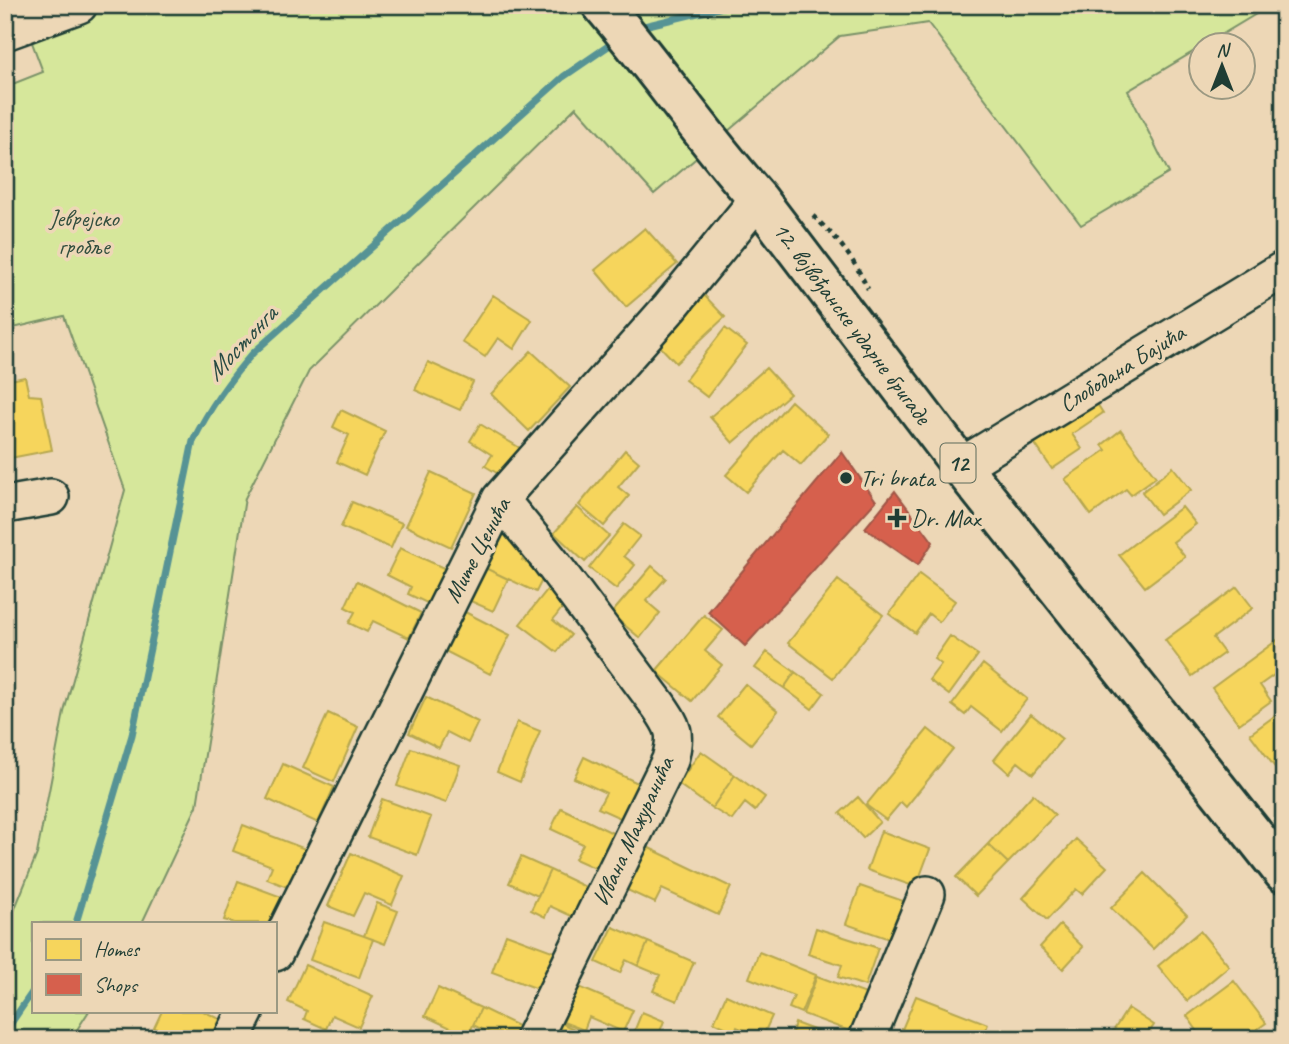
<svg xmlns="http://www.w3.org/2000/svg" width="1289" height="1044" viewBox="0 0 1289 1044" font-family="Caveat,sans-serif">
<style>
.green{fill:#d6e79b;stroke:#7a9268;stroke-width:2}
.homes{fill:#f6d55c;stroke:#b6a750;stroke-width:2}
.shops{fill:#d6604d;stroke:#9f5646;stroke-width:2}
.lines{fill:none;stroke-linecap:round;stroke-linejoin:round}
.stream{stroke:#579395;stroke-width:7}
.minor-casing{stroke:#1f3d34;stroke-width:40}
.major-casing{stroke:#1f3d34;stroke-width:44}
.path{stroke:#1f3d34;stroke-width:4.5;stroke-dasharray:5 5;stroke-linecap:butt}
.minor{stroke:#edd7b6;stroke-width:35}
.major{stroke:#edd7b6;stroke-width:38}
.poi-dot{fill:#1f3d34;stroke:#edd7b6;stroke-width:2.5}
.labels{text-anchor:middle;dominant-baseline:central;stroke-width:7;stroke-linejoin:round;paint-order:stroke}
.shield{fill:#edd7b6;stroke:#5d6b5b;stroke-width:2}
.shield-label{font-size:23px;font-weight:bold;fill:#1f3d34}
.park-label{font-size:24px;fill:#314e3e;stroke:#edd7b6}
.street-label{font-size:24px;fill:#1f3d34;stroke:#edd7b6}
.poi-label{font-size:24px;fill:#1f3d34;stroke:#edd7b6;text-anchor:start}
.water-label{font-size:26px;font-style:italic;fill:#284b44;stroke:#edd7b6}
</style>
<rect width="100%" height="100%" fill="#edd7b6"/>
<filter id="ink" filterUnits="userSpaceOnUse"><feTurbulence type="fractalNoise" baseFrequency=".0143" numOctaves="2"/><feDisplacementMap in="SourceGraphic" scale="14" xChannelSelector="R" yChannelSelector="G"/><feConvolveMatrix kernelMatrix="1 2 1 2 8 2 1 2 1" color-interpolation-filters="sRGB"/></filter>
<g filter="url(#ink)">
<path class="green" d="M 18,5 L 1271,5 L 1128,91 L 1169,173 L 1081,225 L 928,23 L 840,36 L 654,194 L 576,107 L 309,371 L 245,498 L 197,806 L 142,923 L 33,923 L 33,1011 L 89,1011 L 71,1039 L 5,1039 L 5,933 L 37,854 L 64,712 L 125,490 L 64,316 L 5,330 L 5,87 L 43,72 Z"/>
<path class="homes" d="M 645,228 L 677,264 L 626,307 L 595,270 Z
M 703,294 L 725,317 L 676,363 L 654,340 Z
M 493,295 L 532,320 L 514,349 L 498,338 L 485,357 L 462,342 Z
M 725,328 L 747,345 L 707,397 L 685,380 Z
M 531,351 L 570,387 L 529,431 L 491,394 Z
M 428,362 L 473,382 L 460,410 L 415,390 Z
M 766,368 L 790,394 L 733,443 L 710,417 Z
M 25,377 L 29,395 L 41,396 L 52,450 L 5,459 L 5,381 Z
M 1090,393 L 1103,413 L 1072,434 L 1082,449 L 1052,469 L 1029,435 Z
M 791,401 L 828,434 L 801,465 L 783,450 L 746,492 L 726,475 Z
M 341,410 L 385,431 L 365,475 L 337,462 L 349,435 L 333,427 Z
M 480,424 L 520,448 L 502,476 L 485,466 L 492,455 L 470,441 Z
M 1121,430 L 1156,477 L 1131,495 L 1126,489 L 1091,515 L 1065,479 L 1106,450 L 1102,445 Z
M 625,450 L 639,462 L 618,487 L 629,496 L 604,526 L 579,505 Z
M 1173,467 L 1191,490 L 1159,514 L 1142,492 Z
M 431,472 L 476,493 L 451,547 L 406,526 Z
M 352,502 L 402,523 L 391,548 L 341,527 Z
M 577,507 L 609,536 L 585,562 L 554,533 Z
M 1182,507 L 1196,524 L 1173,542 L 1185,557 L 1145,587 L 1119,555 Z
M 624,524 L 640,536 L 624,556 L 635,565 L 616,589 L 589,568 Z
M 499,528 L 531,543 L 522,560 L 546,572 L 536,592 L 481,566 Z
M 400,548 L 446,569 L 429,604 L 408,594 L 411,587 L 387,575 Z
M 481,566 L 508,579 L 493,611 L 466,599 Z
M 652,566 L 666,578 L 646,601 L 660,613 L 640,638 L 611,614 Z
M 919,574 L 955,601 L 939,622 L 929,614 L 915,633 L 889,614 Z
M 838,580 L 883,615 L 833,678 L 788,643 Z
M 357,581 L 421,613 L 409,638 L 373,621 L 367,632 L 349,623 L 355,612 L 345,607 Z
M 551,585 L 569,599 L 553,620 L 571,635 L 557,652 L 520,624 Z
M 1237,587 L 1253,608 L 1213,638 L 1224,653 L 1192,676 L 1165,640 Z
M 465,612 L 510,635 L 490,674 L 445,651 Z
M 704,615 L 723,630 L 705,651 L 722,665 L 692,701 L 656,671 Z
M 1284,635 L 1284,668 L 1260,685 L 1271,701 L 1239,724 L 1212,688 Z
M 950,636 L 978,655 L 949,695 L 929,680 L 941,664 L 934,659 Z
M 767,652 L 795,672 L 784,688 L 755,668 Z
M 983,664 L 1027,699 L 1002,731 L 971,707 L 965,715 L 952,705 Z
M 795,672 L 824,693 L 812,709 L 784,688 Z
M 745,684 L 778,711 L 751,744 L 718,717 Z
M 426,697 L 478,722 L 468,743 L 447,732 L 439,748 L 409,733 Z
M 1284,709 L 1284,765 L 1277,770 L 1250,734 Z
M 328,713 L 358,727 L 334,782 L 303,768 Z
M 1031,714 L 1062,739 L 1033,774 L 1018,762 L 1009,773 L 994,760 Z
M 517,722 L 540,731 L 520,782 L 497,772 Z
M 928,729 L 953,749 L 906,807 L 901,802 L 886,820 L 866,805 Z
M 411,748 L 460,765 L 446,803 L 397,786 Z
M 701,751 L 735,775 L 712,808 L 678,784 Z
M 584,757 L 646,787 L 629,822 L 598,808 L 606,793 L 574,778 Z
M 283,764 L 334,787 L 318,823 L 267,799 Z
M 735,775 L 765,797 L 755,811 L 745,803 L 732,820 L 712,808 Z
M 1033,794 L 1055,815 L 1008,863 L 988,844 Z
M 858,797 L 880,822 L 863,838 L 840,813 Z
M 382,799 L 431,817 L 417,855 L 368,837 Z
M 561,808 L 623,838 L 606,873 L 575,859 L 583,844 L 551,829 Z
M 243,825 L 308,850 L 292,889 L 267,879 L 272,866 L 233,851 Z
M 881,831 L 930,849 L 916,887 L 867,870 Z
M 1076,839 L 1107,867 L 1082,894 L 1076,889 L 1047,920 L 1023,898 Z
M 988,844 L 1008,863 L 976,896 L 956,877 Z
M 645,846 L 731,887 L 718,915 L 662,889 L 655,903 L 625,889 Z
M 351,853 L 404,876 L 392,905 L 364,893 L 353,916 L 328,906 Z
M 521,857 L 550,870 L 538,896 L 509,883 Z
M 550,870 L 594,891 L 580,920 L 550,906 L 545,917 L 531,910 Z
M 1145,873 L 1187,915 L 1153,949 L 1111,908 Z
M 238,881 L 287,899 L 275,923 L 235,923 L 224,920 Z
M 860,886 L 909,903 L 895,941 L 846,924 Z
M 377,903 L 398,911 L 385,944 L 364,936 Z
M 324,922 L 373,939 L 359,978 L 310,960 Z
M 1060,925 L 1083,947 L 1063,969 L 1040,947 Z
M 613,927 L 648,942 L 638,966 L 626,960 L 620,973 L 596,962 Z
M 816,928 L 878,948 L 865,986 L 838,977 L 842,965 L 808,954 Z
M 1200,931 L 1229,966 L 1187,1001 L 1158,966 Z
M 506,934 L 555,952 L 541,990 L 492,972 Z
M 648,942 L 694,962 L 677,1001 L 653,991 L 660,975 L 638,966 Z
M 759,952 L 816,975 L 801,1013 L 789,1008 L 794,996 L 749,978 Z
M 305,965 L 373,996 L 359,1027 L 332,1015 L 326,1029 L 304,1019 L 307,1011 L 288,1002 Z
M 817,976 L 866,994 L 852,1032 L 803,1014 Z
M 1234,981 L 1266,1023 L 1244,1039 L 1219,1039 L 1216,1035 L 1210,1039 L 1203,1039 L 1187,1016 Z
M 579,987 L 633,1010 L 623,1032 L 589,1017 L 584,1030 L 563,1022 Z
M 438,988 L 481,1008 L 468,1036 L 425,1016 Z
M 726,995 L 772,1016 L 762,1038 L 737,1027 L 735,1032 L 714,1022 Z
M 916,996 L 988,1024 L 984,1035 L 994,1039 L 898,1039 Z
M 481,1008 L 522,1028 L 516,1039 L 493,1039 L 495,1036 L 473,1025 Z
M 1128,1008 L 1154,1025 L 1145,1039 L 1108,1039 Z
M 162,1011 L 203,1011 L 220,1019 L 211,1039 L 178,1039 L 154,1028 Z
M 642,1012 L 664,1021 L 657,1039 L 631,1039 Z
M 559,1022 L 595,1039 L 551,1039 Z
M 795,1023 L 838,1039 L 790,1039 Z"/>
<path class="shops" d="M 842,452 L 876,501 L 745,646 L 708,612 Z
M 895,491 L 933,542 L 918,565 L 865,528 Z"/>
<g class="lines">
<path class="stream" d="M 636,28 L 731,5
M 76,923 L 132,735 L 193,441 C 210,407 228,381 253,353 L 563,77 L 617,40
M 5,1032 L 33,991"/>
<defs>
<path id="minor" d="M 5,32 L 79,5
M 961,466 L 1284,269
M 500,499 L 549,559 L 659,706 C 674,728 677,733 670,760 L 533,1039
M 5,505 L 51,497
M 275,953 L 500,499 L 670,307 L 758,199
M 232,1039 L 246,1011
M 867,1039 L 927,894"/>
<path id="major" d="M 602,5 C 656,68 703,137 758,199 L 961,466 L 1284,873"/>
</defs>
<use href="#minor" class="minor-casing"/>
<use href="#major" class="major-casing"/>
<path class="path" d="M 813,216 C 839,239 853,258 868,289"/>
<use href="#minor" class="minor"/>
<use href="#major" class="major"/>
</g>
</g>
<g class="poi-dot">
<circle cx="846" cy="478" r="7"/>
<path d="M893.5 507.5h7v7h7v7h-7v7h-7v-7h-7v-7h7z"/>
</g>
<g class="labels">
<rect class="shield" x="940.5" y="443.5" width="35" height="39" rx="5"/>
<g class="shield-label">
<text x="958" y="463">12</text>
</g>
<g class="park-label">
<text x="84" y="218">Јеврејско<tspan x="84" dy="28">гробље</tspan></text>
</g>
<g class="street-label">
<text transform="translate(852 323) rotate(53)">12. војвођанске ударне бригаде</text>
<text transform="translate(1122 368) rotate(-32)">Слободана Бајића</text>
<text transform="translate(477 550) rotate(-62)">Мите Ценића</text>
<text transform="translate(633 831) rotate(-65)">Ивана Мажуранића</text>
</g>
<g class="poi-label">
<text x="860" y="478">Tri brata</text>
<text x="911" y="518">Dr. Max</text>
</g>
<g class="water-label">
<text transform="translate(241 343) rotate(-47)">Мостонга</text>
</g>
</g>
<rect width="1289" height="1044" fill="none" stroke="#edd7b6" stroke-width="28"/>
<rect x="14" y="14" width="1261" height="1016" fill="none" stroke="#1f3d34" stroke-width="2.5" filter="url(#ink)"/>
<rect x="32" y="922" width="245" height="91" fill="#edd7b6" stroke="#9b9982" stroke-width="2"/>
<rect x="46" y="939" width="35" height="21" fill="#f6d55c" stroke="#9b9982" stroke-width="2"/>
<text x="94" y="956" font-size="21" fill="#1f3d34">Homes</text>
<rect x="46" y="974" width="35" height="21" fill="#d6604d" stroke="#9b9982" stroke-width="2"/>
<text x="94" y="992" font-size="21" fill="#1f3d34">Shops</text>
<g transform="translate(1222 66)"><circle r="33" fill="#edd7b6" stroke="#9b9982" stroke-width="2"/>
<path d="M0-5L12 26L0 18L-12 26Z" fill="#1f3d34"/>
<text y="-10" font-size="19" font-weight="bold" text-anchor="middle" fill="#1f3d34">N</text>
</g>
</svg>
